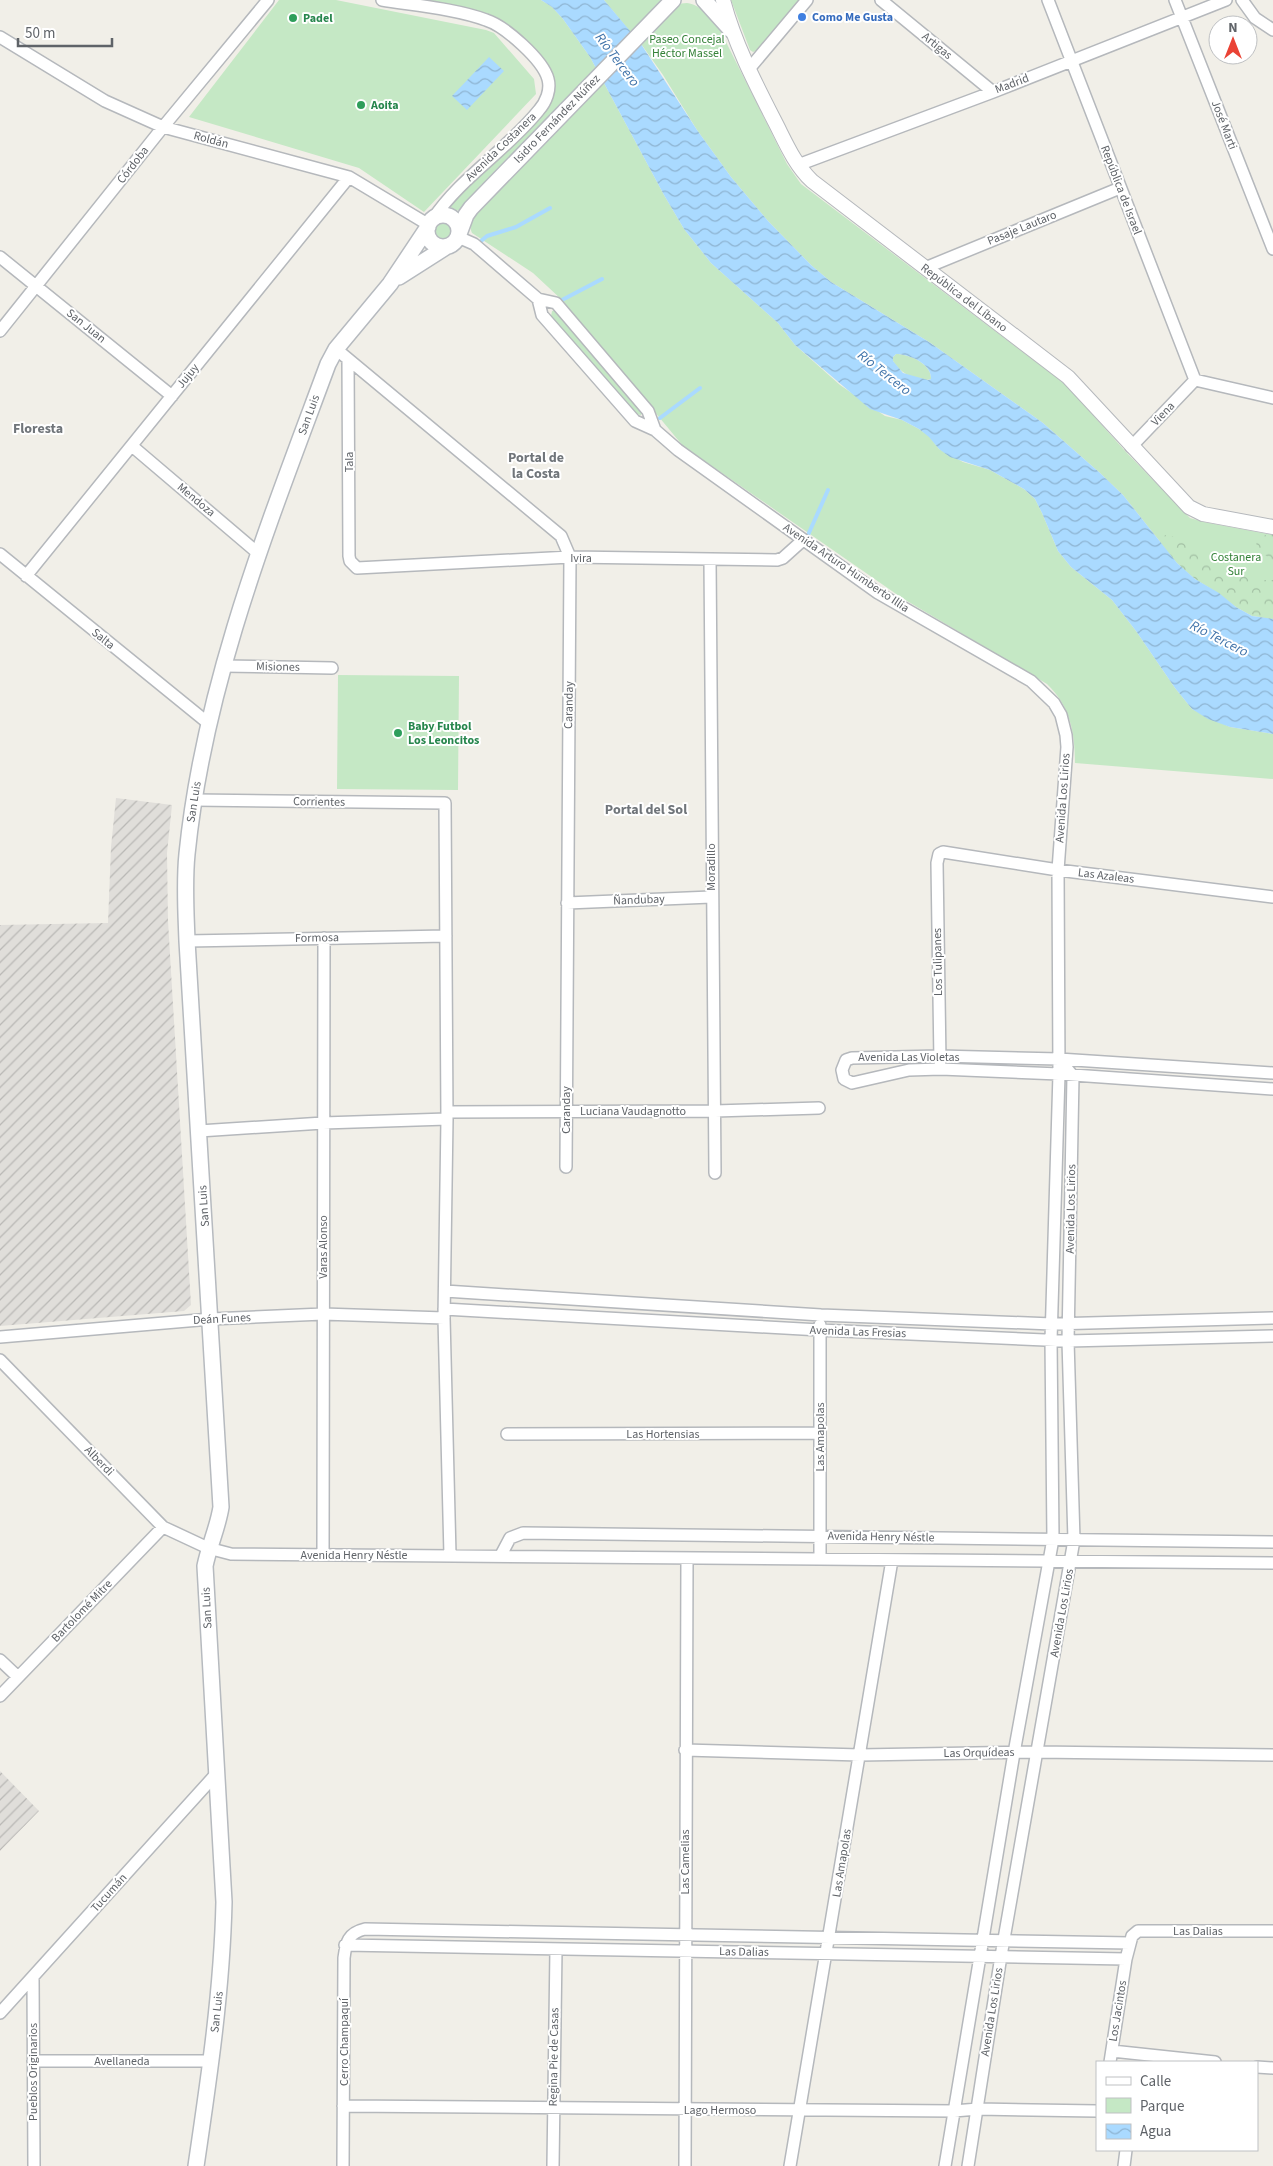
<svg xmlns="http://www.w3.org/2000/svg" width="1273" height="2166" viewBox="0 0 1273 2166" font-family="'Source Sans 3',sans-serif">
<style>
.industrial{fill:url(#industrial-furrows)}
.green{fill:#c5e8c5}
.forest{fill:url(#forest-crowns)}
.water{fill:url(#water-waves);fill-rule:evenodd}
.lines{fill:none;stroke-linecap:round;stroke-linejoin:round}
.stream{stroke:#aadaff;stroke-width:4}
.minor-casing{stroke:#b5b8bc;stroke-width:14}
.tertiary-casing{stroke:#b5b8bc;stroke-width:16}
.secondary-casing{stroke:#b6babf;stroke-width:18}
.minor{stroke:#fff;stroke-width:11}
.tertiary{stroke:#fff;stroke-width:14}
.secondary{stroke:#fff;stroke-width:15}
.shop-dot{fill:#3f7fe0;stroke:#fff;stroke-width:2}
.leisure-dot{fill:#2e9e5b;stroke:#fff;stroke-width:2}
.labels{text-anchor:middle;dominant-baseline:central;stroke-width:4;stroke-linejoin:round;paint-order:stroke}
.shop-label{font-size:12px;font-weight:bold;fill:#366cbe;stroke:#fff;text-anchor:start}
.leisure-label{font-size:12px;font-weight:bold;fill:#27864d;stroke:#fff;text-anchor:start}
.park-label{font-size:12px;fill:#348238;stroke:#fff}
.street-label{font-size:12px;fill:#5f6368;stroke:#fff}
.water-label{font-size:14px;font-style:italic;fill:#4174aa;stroke:#fff}
.neighbourhood-label{font-size:14px;font-weight:bold;fill:#70757a;stroke:#fff}
</style>
<defs>
<pattern id="industrial-furrows" width="10" height="10" patternUnits="userSpaceOnUse" patternTransform="scale(1.25)"><rect width="10" height="10" fill="#e0deda"/><path d="M-1 1l2-2M0 10L10 0M9 11l2-2" fill="none" stroke="#b9b8b5"/></pattern>
<pattern id="forest-crowns" width="20" height="18" patternUnits="userSpaceOnUse" patternTransform="scale(1.25)"><rect width="20" height="18" fill="#c5e8c5"/><path d="M2 6a3 3 0 1 1 6 0M12 15a3 3 0 1 1 6 0" fill="none" stroke="#a3c0a4"/></pattern>
<pattern id="water-waves" width="16" height="10" patternUnits="userSpaceOnUse" patternTransform="scale(1.25)"><rect width="16" height="10" fill="#aadaff"/><path d="M0 5q4-4 8 0t8 0" fill="none" stroke="#8eb4d2"/></pattern>
</defs>
<rect width="100%" height="100%" fill="#f1efe8"/>
<path class="industrial" d="M 116,798 L 172,805 L 167,853 L 168,921 L 191,1305 L 184,1311 L 0,1326 L 0,925 L 108,923 L 111,847 Z
M 0,1771 L 39,1811 L 0,1851 Z"/>
<path class="green" d="M 279,0 L 336,0 L 486,30 L 494,33 L 534,79 L 536,94 L 424,212 L 359,168 L 189,117 Z
M 402,0 L 541,0 L 552,7 L 563,19 L 590,57 L 664,195 L 684,229 L 711,263 L 778,323 L 795,345 L 840,385 L 885,416 L 902,420 L 919,429 L 929,436 L 939,449 L 963,462 L 990,470 L 1024,489 L 1035,499 L 1042,513 L 1058,551 L 1071,567 L 1112,600 L 1136,631 L 1175,688 L 1192,709 L 1230,727 L 1273,734 L 1273,779 L 1075,763 C 1075,732 1070,706 1047,684 L 902,598 L 683,446 L 562,300 L 533,273 L 472,233 C 466,221 482,199 492,194 L 482,184 L 477,190 L 481,194 L 460,210 L 454,211 L 450,206 L 553,88 L 514,33 Z
M 604,0 L 662,0 L 661,4 L 632,34 Z
M 731,0 L 801,0 L 758,50 L 753,52 L 750,50 Z
M 687,3 C 702,5 711,18 720,30 L 787,164 L 801,184 L 1065,384 L 1126,452 L 1190,518 L 1204,522 L 1273,535 L 1273,619 L 1252,616 L 1236,607 L 1177,563 L 1123,495 L 1100,473 L 1043,423 L 929,342 L 831,282 L 811,265 L 768,221 L 731,177 L 697,130 L 663,75 L 639,41 L 676,4 Z
M433 231a10 10 0 1 1 20 0a10 10 0 1 1-20 0Z
M 555,310 L 642,412 L 641,415 L 636,414 L 551,316 L 552,311 Z
M 896,354 C 909,354 932,364 931,379 C 917,383 900,373 893,361 L 893,357 Z
M 338,675 L 459,676 L 458,790 L 337,789 Z"/>
<path class="forest" d="M 1268,534 L 1273,535 L 1273,562 L 1270,558 L 1257,551 L 1256,539 Z
M 1165,535 L 1190,539 L 1216,566 L 1256,580 L 1273,580 L 1273,619 C 1243,614 1241,609 1218,593 C 1211,588 1202,584 1195,579 C 1181,568 1170,556 1160,542 Z"/>
<path class="water" d="M 541,0 L 604,0 L 641,44 L 697,130 L 731,177 L 768,221 L 811,265 L 831,282 L 929,342 L 1043,423 L 1100,473 L 1123,495 L 1177,563 L 1195,579 L 1219,593 L 1236,607 L 1252,616 L 1273,619 L 1273,734 L 1230,727 L 1208,719 L 1192,709 L 1175,688 L 1136,631 L 1112,600 L 1071,567 L 1058,551 L 1042,513 L 1035,499 L 1024,489 L 990,470 L 950,457 L 939,449 L 929,437 L 919,429 L 902,420 L 870,409 L 795,345 L 778,323 L 711,263 L 684,229 L 664,195 L 590,57 L 563,19 L 552,7 ZM 896,354 C 909,354 932,364 931,379 L 928,380 L 903,373 L 893,361 L 893,357 Z
M 489,57 L 504,71 L 467,110 L 452,96 Z"/>
<g class="lines">
<path class="stream" d="M 481,241 L 487,236 L 516,227 L 550,208
M 562,300 L 602,279
M 660,418 L 700,388
M 808,535 L 828,490"/>
<defs>
<path id="minor" d="M 382,0 C 413,5 457,9 486,20 C 505,26 543,60 548,79 C 551,90 546,102 539,110 C 507,150 461,177 433,219
M 881,0 L 993,92
M 1048,0 L 1195,380
M 1175,0 L 1273,249
M 1242,0 L 1255,18 L 1273,30
M 0,37 L 105,101 L 163,127 L 349,177 L 429,225
M 749,69 L 807,0
M 798,165 L 993,92 L 1226,0
M 458,237 L 474,244 L 538,299 L 556,303 L 648,411 L 655,430
M 0,257 L 172,396
M 925,268 L 1120,188
M 538,299 L 542,315 L 635,421 L 655,430 L 678,450 L 878,593 L 1031,681 L 1054,703 L 1061,715 L 1066,735 L 1067,747 L 1058,870 L 1059,1074 L 1051,1340 L 1053,1539 L 1014,1753 L 945,2166
M 0,331 L 163,127 L 268,0
M 336,349 L 561,536 L 570,557 L 566,1167
M 348,359 L 349,556 L 350,561 L 357,568 L 570,557 L 777,560 L 783,558 L 803,540
M 1195,380 L 1273,398
M 132,446 L 259,554
M 1131,447 L 1195,380
M 0,554 L 208,723
M 710,560 L 715,1173
M 26,576 L 349,177
M 223,666 L 332,668
M 194,800 L 445,803 L 447,1119 L 444,1318 L 450,1555
M 567,903 L 711,897
M 187,941 L 446,936
M 940,1062 L 937,863 L 939,854 L 943,852 L 1058,870 L 1273,897
M 1273,1073 L 1059,1059 L 939,1056 L 852,1058 L 846,1060 L 842,1070 L 844,1079 L 852,1083 L 909,1070 L 941,1069 L 1059,1074 L 1273,1089
M 447,1112 L 715,1111 L 819,1108
M 199,1131 L 323,1123 L 447,1119
M 445,1291 L 821,1315 L 1052,1324 L 1273,1318
M 444,1309 L 820,1330 L 1068,1341 L 1273,1336
M 0,1337 L 211,1319 L 323,1314 L 444,1318
M 0,1360 L 163,1527 L 208,1548 L 231,1554 L 1273,1563
M 507,1434 L 819,1433
M 323,1555 L 324,938
M 501,1555 L 510,1538 L 523,1533 L 1273,1542
M 820,1558 L 820,1325
M 0,1660 L 18,1677
M 0,1696 L 163,1527
M 685,1750 L 860,1755 L 1037,1752 L 1273,1755
M 345,1945 L 1126,1959 L 1132,1936 L 1138,1931 L 1273,1931
M 33,1977 L 34,2166
M 0,2013 L 217,1773
M 1112,2051 L 1215,2062
M 33,2061 L 212,2061
M 1110,2062 L 1126,1959
M 1257,2067 L 1273,2068
M 343,2106 L 954,2111 L 978,2109 L 1097,2111
M 343,2166 L 344,1958 C 346,1942 348,1933 365,1929 L 1130,1943
M 553,2166 L 556,1949
M 685,2166 L 687,1558
M 790,2166 L 892,1560
M 968,2166 L 1001,1956 L 1074,1540 L 1068,1341 L 1073,1076 L 1059,1059
M 1124,2166 L 1126,2150"/>
<path id="tertiary" d="M 723,0 C 734,42 754,81 774,120 C 785,141 794,164 812,181 L 1068,377 L 1189,507 L 1203,514 L 1273,527"/>
<path id="secondary" d="M 704,0 L 731,30
M427 231a16 16 0 1 1 32 0a16 16 0 1 1-32 0Z
M 459,234 L 466,215 L 471,208 L 673,0
M 399,277 L 446,247
M 196,2166 C 209,2078 222,1991 224,1902 L 205,1566 C 209,1546 218,1527 221,1507 L 187,941 C 186,912 184,883 187,854 C 204,684 269,523 328,364 L 336,349 L 390,284 L 428,227"/>
</defs>
<use href="#minor" class="minor-casing"/>
<use href="#tertiary" class="tertiary-casing"/>
<use href="#secondary" class="secondary-casing"/>
<use href="#minor" class="minor"/>
<use href="#tertiary" class="tertiary"/>
<use href="#secondary" class="secondary"/>
</g>
<circle class="shop-dot" cx="802" cy="17" r="5"/>
<g class="leisure-dot">
<circle cx="293" cy="18" r="5"/>
<circle cx="361" cy="105" r="5"/>
<circle cx="398" cy="733" r="5"/>
</g>
<g class="labels">
<g class="shop-label">
<text x="812" y="17">Como Me Gusta</text>
</g>
<g class="leisure-label">
<text x="303" y="18">Padel</text>
<text x="371" y="105">Aoita</text>
<text x="408" y="726">Baby Futbol<tspan x="408" dy="14">Los Leoncitos</tspan></text>
</g>
<g class="park-label">
<text x="687" y="39">Paseo Concejal<tspan x="687" dy="14">Héctor Massel</tspan></text>
<text x="1236" y="557">Costanera<tspan x="1236" dy="14">Sur</tspan></text>
</g>
<g class="street-label">
<text transform="translate(937 46) rotate(39)">Artigas</text>
<text transform="translate(1012 84) rotate(-21)">Madrid</text>
<text transform="translate(557 119) rotate(-46)">Isidro Fernández Núñez</text>
<text transform="translate(1224 125) rotate(69)">José Marti</text>
<text transform="translate(211 140) rotate(15)">Roldán</text>
<text transform="translate(501 147) rotate(-44)">Avenida Costanera</text>
<text transform="translate(133 165) rotate(-52)">Córdoba</text>
<text transform="translate(1121 190) rotate(69)">República de Israel</text>
<text transform="translate(1022 228) rotate(-22)">Pasaje Lautaro</text>
<text transform="translate(964 298) rotate(37)">República del Líbano</text>
<text transform="translate(86 326) rotate(39)">San Juan</text>
<text transform="translate(188 376) rotate(-51)">Jujuy</text>
<text transform="translate(1163 414) rotate(-46)">Viena</text>
<text transform="translate(309 415) rotate(-70)">San Luis</text>
<text transform="translate(349 462) rotate(-90)">Tala</text>
<text transform="translate(196 500) rotate(40)">Mendoza</text>
<text x="581" y="558">Ivira</text>
<text transform="translate(846 568) rotate(34)">Avenida Arturo Humberto Illia</text>
<text transform="translate(103 639) rotate(39)">Salta</text>
<text transform="translate(278 667) rotate(1)">Misiones</text>
<text transform="translate(569 705) rotate(-89)">Caranday</text>
<text transform="translate(1063 798) rotate(-86)">Avenida Los Lirios</text>
<text transform="translate(194 802) rotate(-81)">San Luis</text>
<text transform="translate(319 802) rotate(1)">Corrientes</text>
<text transform="translate(711 867) rotate(-90)">Moradillo</text>
<text transform="translate(1106 876) rotate(7)">Las Azaleas</text>
<text transform="translate(639 900) rotate(-2)">Ñandubay</text>
<text transform="translate(317 938) rotate(-1)">Formosa</text>
<text transform="translate(938 962) rotate(-91)">Los Tulipanes</text>
<text x="909" y="1057">Avenida Las Violetas</text>
<text transform="translate(566 1110) rotate(-90)">Caranday</text>
<text x="633" y="1111">Luciana Vaudagnotto</text>
<text transform="translate(204 1206) rotate(-94)">San Luis</text>
<text transform="translate(1071 1209) rotate(-89)">Avenida Los Lirios</text>
<text transform="translate(323 1247) rotate(-90)">Varas Alonso</text>
<text transform="translate(222 1319) rotate(-3)">Deán Funes</text>
<text transform="translate(858 1332) rotate(2)">Avenida Las Fresias</text>
<text x="663" y="1434">Las Hortensias</text>
<text transform="translate(820 1437) rotate(-90)">Las Amapolas</text>
<text transform="translate(99 1461) rotate(46)">Alberdi</text>
<text transform="translate(881 1537) rotate(1)">Avenida Henry Néstle</text>
<text x="354" y="1555">Avenida Henry Néstle</text>
<text transform="translate(207 1608) rotate(-93)">San Luis</text>
<text transform="translate(82 1611) rotate(-46)">Bartolomé Mitre</text>
<text transform="translate(1062 1613) rotate(-80)">Avenida Los Lirios</text>
<text transform="translate(979 1753) rotate(-1)">Las Orquídeas</text>
<text transform="translate(685 1862) rotate(-90)">Las Camelias</text>
<text transform="translate(842 1863) rotate(-81)">Las Amapolas</text>
<text transform="translate(109 1893) rotate(-48)">Tucumán</text>
<text x="1198" y="1931">Las Dalias</text>
<text transform="translate(744 1952) rotate(1)">Las Dalias</text>
<text transform="translate(1118 2011) rotate(-81)">Los Jacintos</text>
<text transform="translate(217 2012) rotate(-84)">San Luis</text>
<text transform="translate(992 2012) rotate(-81)">Avenida Los Lirios</text>
<text transform="translate(344 2042) rotate(-90)">Cerro Champaquí</text>
<text transform="translate(554 2057) rotate(-89)">Regina Pie de Casas</text>
<text x="122" y="2061">Avellaneda</text>
<text transform="translate(33 2072) rotate(-90)">Pueblos Originarios</text>
<text x="720" y="2110">Lago Hermoso</text>
</g>
<g class="water-label">
<text transform="translate(617 60) rotate(53)">Río Tercero</text>
<text transform="translate(884 373) rotate(38)">Río Tercero</text>
<text transform="translate(1219 639) rotate(27)">Río Tercero</text>
</g>
<g class="neighbourhood-label">
<text x="38" y="429">Floresta</text>
<text x="536" y="458">Portal de<tspan x="536" dy="16">la Costa</tspan></text>
<text x="646" y="810">Portal del Sol</text>
</g>
</g>
<rect x="1096" y="2061" width="162" height="90" fill="#ffffff" stroke="#bfc1c3"/>
<rect x="1106" y="2077" width="25" height="8" fill="#ffffff" stroke="#bfc1c3"/>
<text x="1140" y="2086" font-size="15" fill="#5f6368">Calle</text>
<rect x="1106" y="2098" width="25" height="15" fill="#c5e8c5" stroke="#bfc1c3"/>
<text x="1140" y="2111" font-size="15" fill="#5f6368">Parque</text>
<rect x="1106" y="2124" width="25" height="15" fill="url(#water-waves)" stroke="#bfc1c3"/>
<text x="1140" y="2136" font-size="15" fill="#5f6368">Agua</text>
<g transform="translate(1233 40)"><circle r="24" fill="#ffffff" stroke="#bfc1c3"/>
<path d="M0-4L9 19L0 12L-9 19Z" fill="#ea4335"/>
<text y="-8" font-size="14" font-weight="bold" text-anchor="middle" fill="#5f6368">N</text>
</g>
<path d="M18 38v8h94v-8" fill="none" stroke="#5f6368" stroke-width="2.5"/>
<text x="25" y="38" font-size="15" fill="#5f6368" stroke="#ffffff" stroke-width="4" paint-order="stroke">50 m</text>
</svg>
